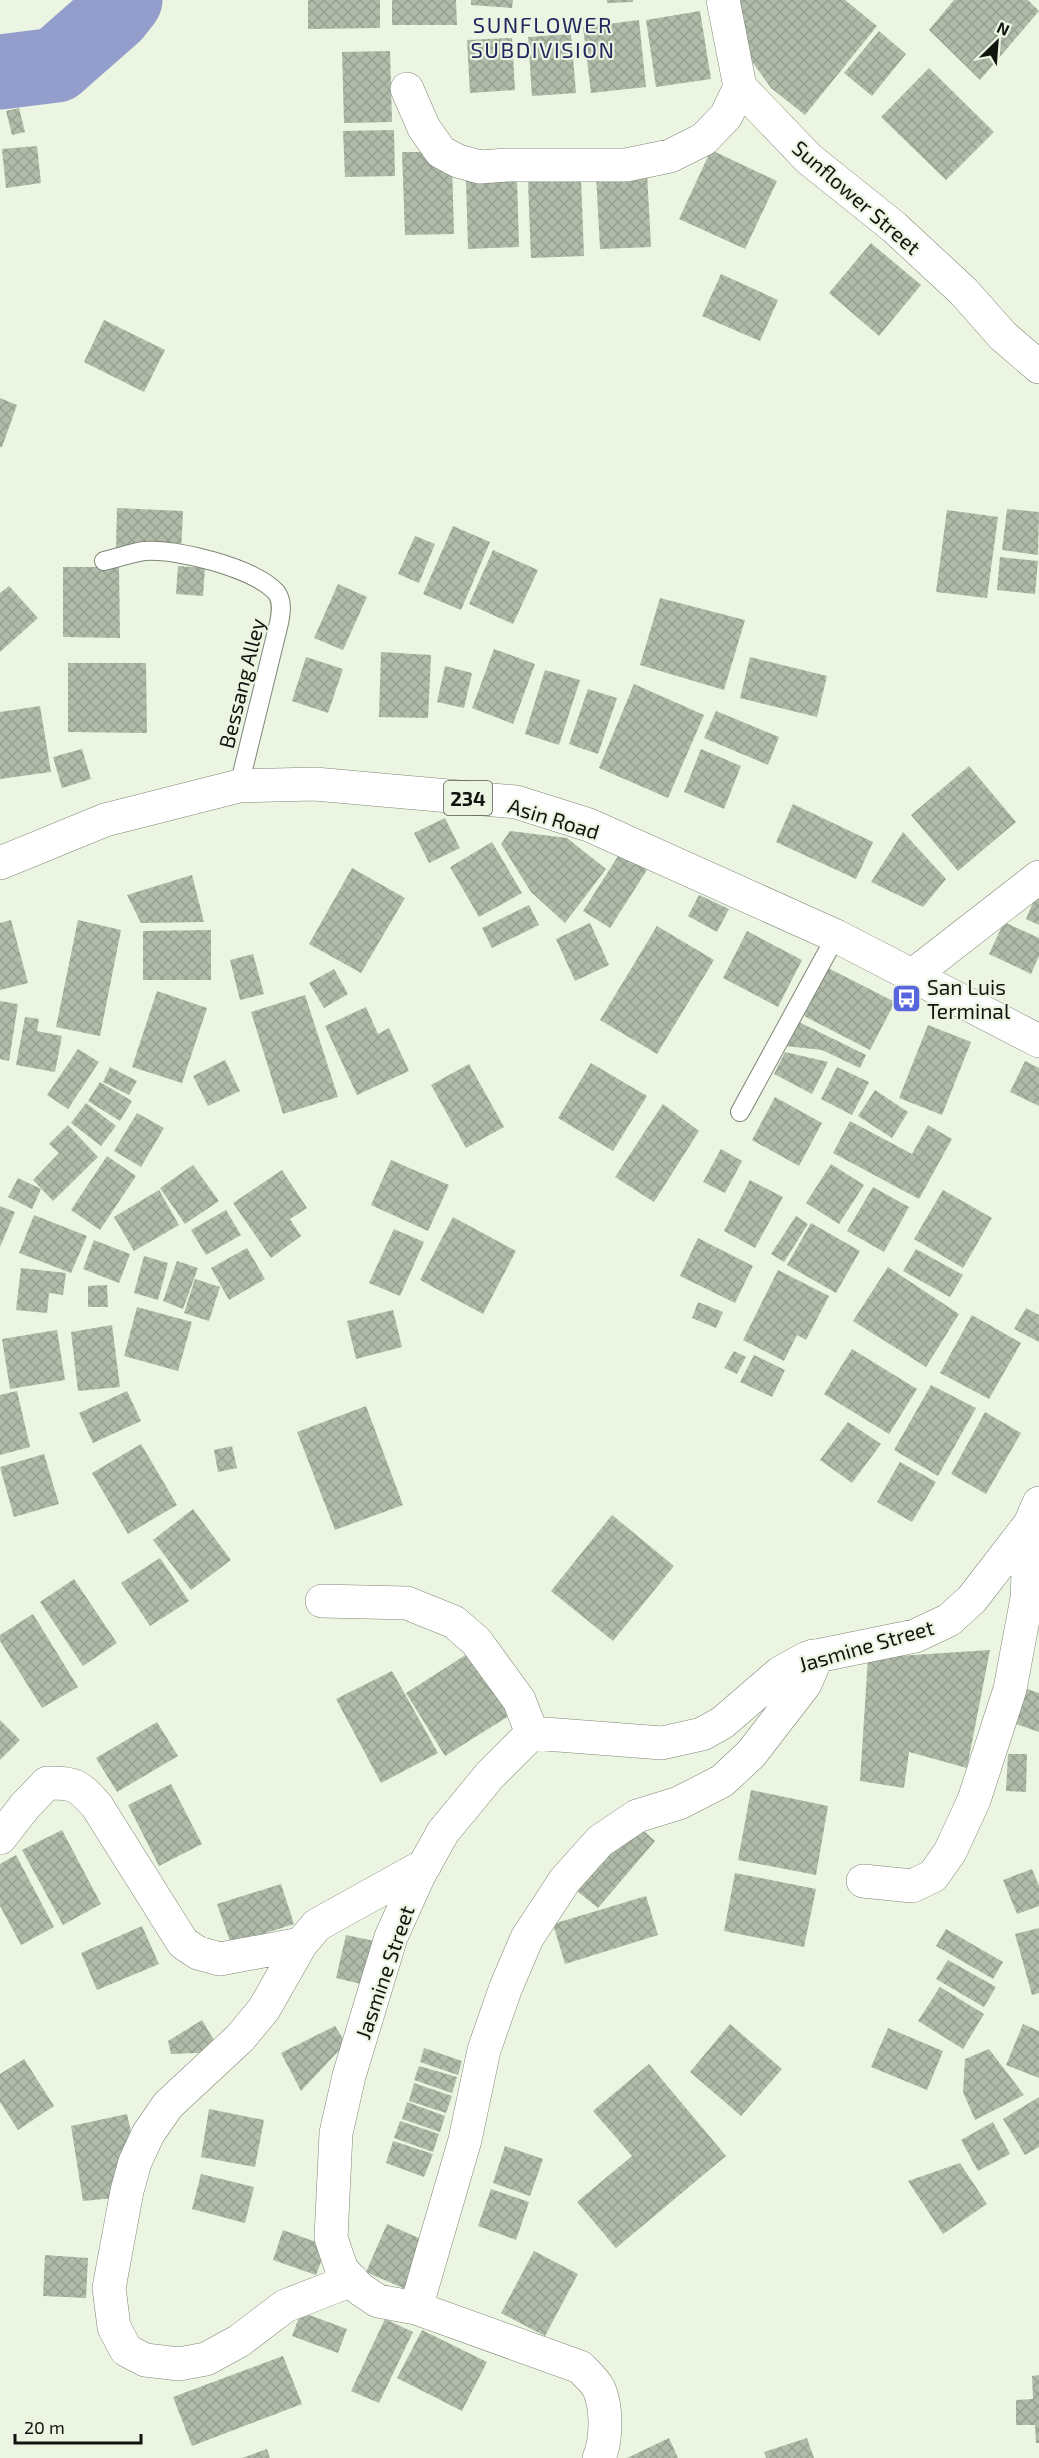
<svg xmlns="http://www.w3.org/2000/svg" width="1039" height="2458" viewBox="0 0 1039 2458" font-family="'Exo 2',sans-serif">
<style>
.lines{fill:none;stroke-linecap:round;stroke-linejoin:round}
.river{stroke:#939ecc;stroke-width:75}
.building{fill:url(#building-cross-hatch)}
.lane-casing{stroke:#7e8776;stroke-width:20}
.street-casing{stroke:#7e8776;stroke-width:34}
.primary-casing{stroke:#7e8776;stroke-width:34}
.lane{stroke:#fff;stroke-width:18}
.street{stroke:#fff;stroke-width:33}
.primary{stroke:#fff;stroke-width:33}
.labels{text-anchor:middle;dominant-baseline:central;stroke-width:4.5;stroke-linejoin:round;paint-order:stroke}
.shield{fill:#ebf5e1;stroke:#53584e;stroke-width:1.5}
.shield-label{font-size:20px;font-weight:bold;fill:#12150f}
.street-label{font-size:21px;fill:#12150f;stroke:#ebf5e1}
.poi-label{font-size:21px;fill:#12150f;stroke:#ebf5e1;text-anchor:start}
.neighbourhood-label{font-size:22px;letter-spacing:1.5px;fill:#1f255d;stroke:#ebf5e1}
</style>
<defs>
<pattern id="building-cross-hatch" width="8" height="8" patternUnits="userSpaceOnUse" patternTransform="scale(1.5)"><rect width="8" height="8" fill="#b1bba9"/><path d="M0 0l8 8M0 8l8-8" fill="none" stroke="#97a090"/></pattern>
</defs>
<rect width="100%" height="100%" fill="#ebf5e1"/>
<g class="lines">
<path class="river" d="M 0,72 L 56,65 L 114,14 L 125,0"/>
</g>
<path class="building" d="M 308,0 L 380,0 L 380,28 L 308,29 Z
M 392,0 L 456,0 L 457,25 L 392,25 Z
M 471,0 L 513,0 L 512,8 L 471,5 Z
M 607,0 L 633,0 L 633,2 L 607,3 Z
M 735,0 L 845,0 L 877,26 L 805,115 L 771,88 L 743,49 Z
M 954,0 L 1028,0 L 1039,11 L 980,80 L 929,30 Z
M 700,11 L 711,79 L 656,87 L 646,20 Z
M 639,20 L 646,87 L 591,93 L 583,27 Z
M 879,31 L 906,54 L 872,96 L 844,73 Z
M 571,34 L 576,93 L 532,96 L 528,37 Z
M 512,38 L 515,90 L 470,93 L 467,40 Z
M 390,51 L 392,122 L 344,123 L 342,52 Z
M 929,68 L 994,132 L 946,180 L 881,117 Z
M 19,108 L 25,132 L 12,135 L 6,111 Z
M 394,130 L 395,176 L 345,177 L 343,131 Z
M 37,146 L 41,183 L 6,188 L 2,149 Z
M 711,150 L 777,181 L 745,249 L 679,219 Z
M 402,152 L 433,152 L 452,165 L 454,234 L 405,235 Z
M 647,172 L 651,247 L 600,249 L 596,174 Z
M 581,178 L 584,256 L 531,258 L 528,182 Z
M 517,179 L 519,247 L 468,249 L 466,181 Z
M 871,243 L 921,285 L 879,336 L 829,293 Z
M 721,274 L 778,300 L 760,341 L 702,316 Z
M 104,320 L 165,350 L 144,392 L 84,362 Z
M 0,398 L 17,405 L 2,447 L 0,447 Z
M 117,508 L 183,511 L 181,551 L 116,549 Z
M 1007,509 L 1039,512 L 1038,555 L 1002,550 Z
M 947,510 L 998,517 L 987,598 L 936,592 Z
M 453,526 L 490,542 L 461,610 L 423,594 Z
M 415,536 L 435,544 L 419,583 L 398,574 Z
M 493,550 L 538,570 L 513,624 L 469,604 Z
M 1000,557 L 1038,561 L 1035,594 L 997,590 Z
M 178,566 L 205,568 L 203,596 L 176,594 Z
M 63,567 L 119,567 L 120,638 L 63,637 Z
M 338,584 L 367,597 L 343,650 L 314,638 Z
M 9,586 L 38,618 L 0,652 L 0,593 Z
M 660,598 L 745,620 L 724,690 L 640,665 Z
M 494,649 L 535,664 L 513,724 L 472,708 Z
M 381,652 L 431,655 L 428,718 L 379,717 Z
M 306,657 L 343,669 L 328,713 L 292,701 Z
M 750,657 L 827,676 L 817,717 L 740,698 Z
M 68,663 L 146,663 L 147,733 L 68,732 Z
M 445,666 L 472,673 L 464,708 L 437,702 Z
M 545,670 L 580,680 L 559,745 L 525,734 Z
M 634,684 L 704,715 L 668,798 L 599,768 Z
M 588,689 L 617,698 L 598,754 L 569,744 Z
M 40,706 L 51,772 L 0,779 L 0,712 Z
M 716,711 L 779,737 L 768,765 L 704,738 Z
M 82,749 L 91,779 L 62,788 L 53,757 Z
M 701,749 L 741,766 L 724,809 L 684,792 Z
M 969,766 L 1016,822 L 958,871 L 911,815 Z
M 793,804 L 873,842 L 856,879 L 776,842 Z
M 445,818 L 460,848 L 429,863 L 414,833 Z
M 510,831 L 567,838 L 606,869 L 565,923 L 531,892 L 501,844 Z
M 903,832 L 946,879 L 923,907 L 871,882 Z
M 492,842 L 522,893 L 479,917 L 450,867 Z
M 620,853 L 647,870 L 610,928 L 583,911 Z
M 352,868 L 405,898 L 361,973 L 309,944 Z
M 192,875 L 204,922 L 141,923 L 127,895 Z
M 1039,888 L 1039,925 L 1026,919 Z
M 699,895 L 729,909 L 717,932 L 688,916 Z
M 529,905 L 539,925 L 492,948 L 482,928 Z
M 11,920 L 28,983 L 0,990 L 0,923 Z
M 78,920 L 121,930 L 100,1036 L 56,1027 Z
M 1004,922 L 1039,938 L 1039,956 L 1031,974 L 989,954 Z
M 590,923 L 609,965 L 575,981 L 556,939 Z
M 657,926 L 714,960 L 657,1054 L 600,1020 Z
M 211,930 L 211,980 L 143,980 L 143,931 Z
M 747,931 L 802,960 L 778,1007 L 723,978 Z
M 253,954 L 264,994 L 240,1000 L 230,960 Z
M 828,968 L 895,1002 L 870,1050 L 804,1016 Z
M 334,969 L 348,994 L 324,1008 L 309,983 Z
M 157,991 L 207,1008 L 182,1083 L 132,1067 Z
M 305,995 L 338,1097 L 283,1114 L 251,1012 Z
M 0,1001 L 18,1004 L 9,1061 L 0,1059 Z
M 366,1007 L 378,1034 L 389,1028 L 409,1071 L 357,1095 L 325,1026 Z
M 25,1017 L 39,1019 L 37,1031 L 62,1036 L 55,1072 L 16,1065 Z
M 797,1021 L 866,1055 L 860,1068 L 822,1050 L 785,1046 Z
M 928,1025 L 971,1042 L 942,1115 L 899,1098 Z
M 78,1049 L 99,1062 L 68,1109 L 47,1095 Z
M 785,1052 L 828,1062 L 812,1094 L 774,1074 Z
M 225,1060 L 240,1091 L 208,1106 L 193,1076 Z
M 1025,1061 L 1039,1068 L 1039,1106 L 1010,1092 Z
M 591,1063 L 647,1096 L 613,1151 L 558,1118 Z
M 469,1064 L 504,1127 L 466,1148 L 431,1085 Z
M 110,1067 L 137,1081 L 129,1095 L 103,1082 Z
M 837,1067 L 869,1082 L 852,1115 L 821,1099 Z
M 100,1082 L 132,1101 L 120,1121 L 88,1101 Z
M 875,1090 L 908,1112 L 892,1138 L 858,1116 Z
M 775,1097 L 822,1123 L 799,1166 L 752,1140 Z
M 86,1103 L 116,1126 L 101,1146 L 71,1123 Z
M 663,1104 L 699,1131 L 654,1202 L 615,1177 Z
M 137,1113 L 164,1128 L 141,1167 L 114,1151 Z
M 850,1121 L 912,1154 L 928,1125 L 952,1139 L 919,1199 L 833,1153 Z
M 68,1125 L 98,1157 L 53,1201 L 33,1180 L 59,1153 L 49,1144 Z
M 721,1149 L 742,1161 L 725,1193 L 703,1182 Z
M 107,1156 L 136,1176 L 100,1230 L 71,1210 Z
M 391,1160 L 449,1185 L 428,1231 L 371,1205 Z
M 831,1164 L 864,1185 L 839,1224 L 806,1203 Z
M 193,1165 L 219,1201 L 185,1224 L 160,1188 Z
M 282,1170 L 307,1208 L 290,1219 L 301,1236 L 271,1258 L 233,1203 Z
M 18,1178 L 41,1189 L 32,1209 L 8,1197 Z
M 750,1180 L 783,1197 L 755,1248 L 724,1231 Z
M 873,1187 L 909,1207 L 884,1252 L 847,1231 Z
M 159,1190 L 179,1225 L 134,1251 L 114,1217 Z
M 943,1190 L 992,1218 L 963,1268 L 914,1239 Z
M 0,1206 L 15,1212 L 0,1247 Z
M 226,1210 L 241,1235 L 206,1255 L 191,1230 Z
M 34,1215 L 87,1236 L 71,1273 L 19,1253 Z
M 796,1216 L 808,1224 L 784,1262 L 771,1254 Z
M 453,1217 L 516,1251 L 483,1314 L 420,1280 Z
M 811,1223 L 860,1251 L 836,1293 L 787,1265 Z
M 394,1229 L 424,1242 L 400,1296 L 369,1283 Z
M 698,1238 L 753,1266 L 735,1303 L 680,1276 Z
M 94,1240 L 130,1254 L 119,1283 L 83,1269 Z
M 247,1248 L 265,1279 L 229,1300 L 211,1268 Z
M 916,1249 L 963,1275 L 950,1297 L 903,1271 Z
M 144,1256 L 168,1263 L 158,1300 L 134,1293 Z
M 177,1261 L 198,1268 L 183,1309 L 163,1301 Z
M 888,1267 L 959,1314 L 926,1367 L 853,1321 Z
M 21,1268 L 66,1273 L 63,1295 L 49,1293 L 47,1313 L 16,1310 Z
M 778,1270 L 829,1296 L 806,1340 L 797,1335 L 784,1361 L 743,1340 Z
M 195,1279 L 220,1287 L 209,1321 L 184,1313 Z
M 107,1285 L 108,1307 L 88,1307 L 88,1286 Z
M 698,1302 L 723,1312 L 716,1328 L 692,1318 Z
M 137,1307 L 192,1322 L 178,1371 L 124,1356 Z
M 1026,1308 L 1039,1315 L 1039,1342 L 1014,1329 Z
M 393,1310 L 402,1347 L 356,1359 L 347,1321 Z
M 972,1315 L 1021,1343 L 989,1399 L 940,1373 Z
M 112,1325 L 120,1387 L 78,1391 L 71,1332 Z
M 57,1330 L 65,1380 L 10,1389 L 2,1339 Z
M 852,1349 L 917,1389 L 889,1434 L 824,1394 Z
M 734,1351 L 746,1357 L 737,1374 L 724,1368 Z
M 754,1355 L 785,1370 L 772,1397 L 740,1382 Z
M 931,1385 L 976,1408 L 938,1476 L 894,1450 Z
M 17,1391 L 30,1447 L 0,1455 L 0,1395 Z
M 127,1391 L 141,1421 L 93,1443 L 79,1413 Z
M 366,1406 L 403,1505 L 335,1530 L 297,1432 Z
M 985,1412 L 1021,1433 L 986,1494 L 951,1474 Z
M 848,1422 L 881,1444 L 852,1483 L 820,1460 Z
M 141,1444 L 177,1505 L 128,1534 L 92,1473 Z
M 232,1446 L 237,1468 L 218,1472 L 214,1450 Z
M 44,1454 L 59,1504 L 14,1517 L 0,1467 Z
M 900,1462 L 936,1482 L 912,1522 L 877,1502 Z
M 193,1509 L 231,1560 L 191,1590 L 153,1540 Z
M 612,1515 L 674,1566 L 613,1641 L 551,1591 Z
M 160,1558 L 189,1601 L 150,1626 L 121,1583 Z
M 74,1579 L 117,1643 L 83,1666 L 40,1602 Z
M 33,1614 L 78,1687 L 42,1708 L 0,1641 L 0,1635 Z
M 475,1649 L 515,1712 L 445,1756 L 406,1693 Z
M 990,1650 L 967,1768 L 909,1752 L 904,1788 L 860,1781 L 868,1658 Z
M 392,1671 L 438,1753 L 381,1783 L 336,1699 Z
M 1024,1688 L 1039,1693 L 1039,1732 L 1013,1723 Z
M 0,1720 L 20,1740 L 0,1760 Z
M 157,1722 L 178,1756 L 117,1792 L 96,1758 Z
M 1008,1754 L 1027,1754 L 1026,1792 L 1006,1791 Z
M 171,1784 L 202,1844 L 159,1866 L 128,1805 Z
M 751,1790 L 828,1806 L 816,1875 L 738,1860 Z
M 635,1823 L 655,1841 L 598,1908 L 577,1891 Z
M 62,1830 L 101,1904 L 63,1925 L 22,1850 Z
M 16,1855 L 54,1927 L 21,1945 L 0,1906 L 0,1864 Z
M 1032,1869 L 1039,1886 L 1039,1906 L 1017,1914 L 1003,1880 Z
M 735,1873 L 816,1889 L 804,1947 L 724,1931 Z
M 281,1884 L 294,1924 L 231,1944 L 217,1904 Z
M 646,1896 L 658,1935 L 565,1964 L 553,1924 Z
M 142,1926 L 159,1964 L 97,1990 L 81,1953 Z
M 1039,1928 L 1039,1993 L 1032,1995 L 1015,1934 Z
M 946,1929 L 1003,1962 L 993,1979 L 936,1946 Z
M 346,1935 L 379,1942 L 369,1986 L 336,1978 Z
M 948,1960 L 996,1987 L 984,2007 L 936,1979 Z
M 940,1987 L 984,2014 L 963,2049 L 918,2021 Z
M 202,2020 L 221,2052 L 171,2054 L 168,2041 Z
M 730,2024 L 782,2069 L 741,2116 L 690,2072 Z
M 1023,2024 L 1039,2031 L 1039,2078 L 1006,2065 Z
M 335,2026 L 346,2043 L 301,2091 L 281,2053 Z
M 888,2028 L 943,2051 L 927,2090 L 871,2067 Z
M 424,2048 L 462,2061 L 458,2075 L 420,2062 Z
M 989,2049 L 1024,2095 L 975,2120 L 963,2092 L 965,2059 Z
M 24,2059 L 54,2106 L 18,2130 L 0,2102 L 0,2074 Z
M 649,2064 L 726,2156 L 616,2248 L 577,2202 L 632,2156 L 593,2111 Z
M 419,2066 L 457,2077 L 452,2093 L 414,2080 Z
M 414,2083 L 452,2096 L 446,2113 L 409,2101 Z
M 1039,2097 L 1039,2147 L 1025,2155 L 1003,2119 Z
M 407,2102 L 445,2116 L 440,2132 L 402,2119 Z
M 209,2109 L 264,2120 L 255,2167 L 201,2157 Z
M 127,2114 L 135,2150 L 114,2198 L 83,2201 L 71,2126 Z
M 400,2121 L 439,2134 L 433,2152 L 394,2138 Z
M 993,2122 L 1010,2154 L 978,2171 L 961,2140 Z
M 393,2141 L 433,2154 L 424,2177 L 386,2163 Z
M 505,2146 L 543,2159 L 530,2196 L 493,2183 Z
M 960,2163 L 987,2204 L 943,2234 L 908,2181 Z
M 201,2174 L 254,2187 L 245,2223 L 192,2209 Z
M 491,2189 L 529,2202 L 516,2240 L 478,2226 Z
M 387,2224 L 430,2243 L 410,2291 L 366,2272 Z
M 283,2230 L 327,2246 L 316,2275 L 273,2260 Z
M 534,2251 L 578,2274 L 545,2336 L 501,2313 Z
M 45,2255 L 88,2258 L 86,2298 L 43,2296 Z
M 301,2312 L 347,2329 L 338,2353 L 292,2336 Z
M 385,2319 L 413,2332 L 379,2403 L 351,2391 Z
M 422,2330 L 487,2362 L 462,2411 L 397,2378 Z
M 283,2356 L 302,2404 L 192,2446 L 173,2397 Z
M 1039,2375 L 1039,2443 L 1036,2443 L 1035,2425 L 1016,2425 L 1016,2400 L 1033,2399 L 1032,2376 Z
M 669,2438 L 678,2458 L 627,2458 Z
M 807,2438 L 814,2458 L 766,2458 L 764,2452 Z
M 267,2449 L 270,2458 L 242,2458 Z"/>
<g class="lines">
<defs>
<path id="lane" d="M 104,561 C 117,558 131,553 144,551 C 176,548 254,568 276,592 C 283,601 281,613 279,623 L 239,786
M 740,1112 L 836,936"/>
<path id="street" d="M 723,0 L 740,87 L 809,159 L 894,227 L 964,292 L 1003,336 L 1039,367
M 407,89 L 424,128 L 441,152 L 458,161 L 480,167 L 507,165 L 626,165 L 670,156 L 704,139 L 726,116 L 740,87
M 913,975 L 1039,877
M 322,1601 L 407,1603 L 454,1622 L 476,1641 L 519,1700 L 532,1733
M 532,1733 L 490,1775 L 443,1832 L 419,1875 L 391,1937 L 349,2076 L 336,2133 L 331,2238 L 342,2270 L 360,2289 L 378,2301 L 416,2308 L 580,2367 C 586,2373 595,2381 599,2389 C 607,2407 607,2440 599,2458
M 532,1733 L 662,1743 L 702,1734 L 722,1723 L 780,1673 L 807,1658 L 915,1636 L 949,1620 L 972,1599 L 1030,1524 L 1039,1503
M 0,1838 L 25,1806 L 47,1783 C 75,1782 79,1786 97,1806 L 183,1943 L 198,1953 L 220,1959 L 301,1944
M 863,1881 L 912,1886 L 933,1876 L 950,1852 L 974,1800 L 1010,1689 L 1027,1598 L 1030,1524
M 352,2280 L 285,2306 L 239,2341 L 206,2359 L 179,2364 L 145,2360 L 126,2350 L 114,2327 L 109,2288 L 127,2191 L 135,2162 L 148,2134 L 168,2105 L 240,2038 L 264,2009 L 301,1944 L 317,1925 L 425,1865
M 416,2308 L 465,2140 L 484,2050 L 506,1987 L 527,1938 L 565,1880 L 600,1841 L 637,1816 L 679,1803 L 722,1781 L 751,1754 L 805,1684 L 812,1668 L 813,1656"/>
<path id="primary" d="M 0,863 L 105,820 L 239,786 L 315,784 L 516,802 L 589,825 L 836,936 L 1039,1041"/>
</defs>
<use href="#lane" class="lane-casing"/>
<use href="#street" class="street-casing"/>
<use href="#primary" class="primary-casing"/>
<use href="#lane" class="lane"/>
<use href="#street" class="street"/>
<use href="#primary" class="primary"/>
</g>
<defs>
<symbol id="bus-square" viewBox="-11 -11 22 22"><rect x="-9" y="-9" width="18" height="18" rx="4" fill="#5866dd" stroke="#ebf5e1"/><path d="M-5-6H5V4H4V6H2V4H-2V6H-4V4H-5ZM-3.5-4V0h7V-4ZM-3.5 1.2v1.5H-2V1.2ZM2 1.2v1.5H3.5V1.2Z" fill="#fff"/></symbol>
</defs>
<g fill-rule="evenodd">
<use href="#bus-square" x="890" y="982" width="33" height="33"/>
</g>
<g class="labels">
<rect class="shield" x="444" y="781" width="48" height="34" rx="4.5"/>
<g class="shield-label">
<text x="468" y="798">234</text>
</g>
<g class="street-label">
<text transform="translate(857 197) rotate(41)">Sunflower Street</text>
<text transform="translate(241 683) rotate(-76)">Bessang Alley</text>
<text transform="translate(554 818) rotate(17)">Asin Road</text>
<text transform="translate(866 1645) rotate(-16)">Jasmine Street</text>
<text transform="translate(384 1972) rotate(-71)">Jasmine Street</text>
</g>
<g class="poi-label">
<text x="927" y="986">San Luis<tspan x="927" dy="24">Terminal</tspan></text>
</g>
<g class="neighbourhood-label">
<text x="543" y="24">SUNFLOWER<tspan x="543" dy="25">SUBDIVISION</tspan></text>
</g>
</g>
<g transform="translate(997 42) rotate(25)" stroke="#ebf5e1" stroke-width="4.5" paint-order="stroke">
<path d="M0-4.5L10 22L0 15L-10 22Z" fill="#12150f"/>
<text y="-9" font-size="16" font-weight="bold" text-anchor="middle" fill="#12150f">N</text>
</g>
<path d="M15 2434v9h126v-9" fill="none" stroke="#12150f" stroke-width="3"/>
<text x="24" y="2434" font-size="18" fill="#12150f" stroke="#ebf5e1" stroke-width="4.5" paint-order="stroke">20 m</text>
</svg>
